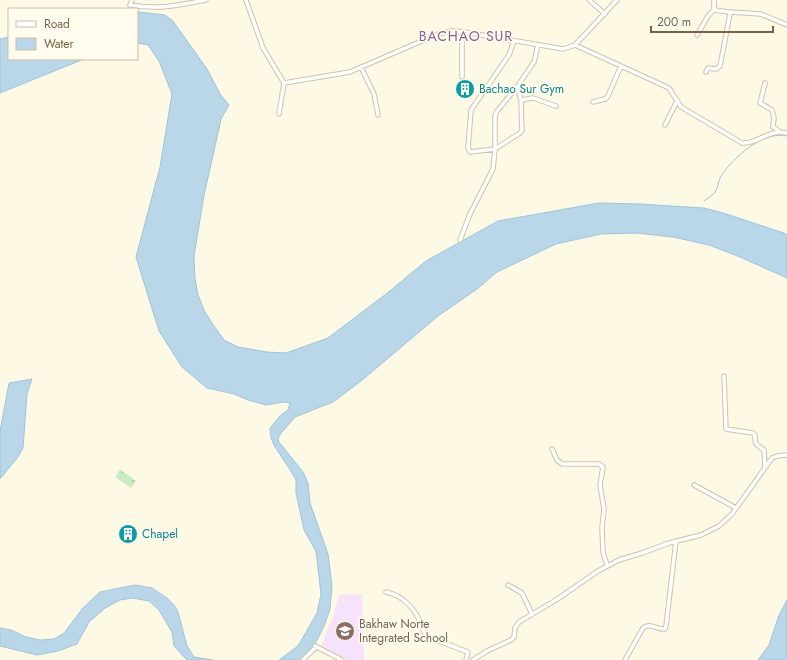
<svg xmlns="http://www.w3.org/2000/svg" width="787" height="660" viewBox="0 0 787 660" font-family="Jost,sans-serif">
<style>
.education{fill:#f6e2fa}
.forest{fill:url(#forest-crowns)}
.water{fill:#b9d7e8;stroke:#9ec5da}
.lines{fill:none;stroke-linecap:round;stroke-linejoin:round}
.stream{stroke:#9ec5da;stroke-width:1}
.minor-casing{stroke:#d0c2ab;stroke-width:5.5}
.minor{stroke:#fff;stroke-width:3.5}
.labels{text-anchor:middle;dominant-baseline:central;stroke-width:3.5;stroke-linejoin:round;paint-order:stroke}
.culture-label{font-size:12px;fill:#0d838f;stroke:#fffced;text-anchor:start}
.education-label{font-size:12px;fill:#785e54;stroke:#fffced;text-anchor:start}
.quarter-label{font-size:14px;letter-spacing:1px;fill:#8d6095;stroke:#fffced}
</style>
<defs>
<pattern id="forest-crowns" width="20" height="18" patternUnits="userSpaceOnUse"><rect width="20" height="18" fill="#cbecc3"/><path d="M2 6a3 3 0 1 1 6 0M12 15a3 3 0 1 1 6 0" fill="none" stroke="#aac3a0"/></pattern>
</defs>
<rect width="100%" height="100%" fill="#fdf9e5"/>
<path class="education" d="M 362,594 L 364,660 L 348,660 L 321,646 L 333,617 L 339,595 Z"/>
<path class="forest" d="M 120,469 L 136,481 L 131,488 L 115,477 Z"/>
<path class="water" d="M 139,12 L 165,15 L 173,21 L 207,69 L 220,94 L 229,105 L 221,119 L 214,151 L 204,195 L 194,256 L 195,279 L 198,295 L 205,312 L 214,326 L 224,340 L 238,347 L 267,352 L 286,353 L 328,338 L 386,294 L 426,261 L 498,221 L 599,203 L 640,204 L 704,208 L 723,213 L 784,233 L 787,235 L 787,278 L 740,257 L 709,245 L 673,237 L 636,233 L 601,234 L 556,244 L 497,272 L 477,289 L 438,316 L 361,381 L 333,402 L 295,417 L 282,432 L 278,438 L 279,442 L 303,472 L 308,483 L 310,503 L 328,554 L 332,586 L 330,609 L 324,626 L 315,644 L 300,660 L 279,660 L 298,646 L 317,613 L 321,594 L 316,551 L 304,530 L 296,493 L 296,480 L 289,468 L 275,447 L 271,438 L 270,428 L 280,416 L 288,410 L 290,403 L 284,402 L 266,405 L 248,400 L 234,394 L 207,388 L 182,367 L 159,331 L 136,257 L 160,167 L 172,94 L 159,61 L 148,45 L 137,43 L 137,13 Z
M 9,37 L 9,59 L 84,59 L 0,93 L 0,39 Z
M 32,379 L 27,394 L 23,448 L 18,457 L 0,479 L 0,431 L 9,383 Z
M 135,585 L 152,588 L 167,598 L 174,605 L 178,612 L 187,646 L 194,657 L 213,660 L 187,660 L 174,646 L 172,632 L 159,610 L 149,601 L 133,598 L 120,600 L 105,608 L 89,622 L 77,644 L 58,651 L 37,655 L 0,646 L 0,628 L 11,630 L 26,637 L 40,640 L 54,639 L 64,633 L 83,608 L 100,592 Z
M 787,600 L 787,660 L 758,660 L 769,645 L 779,615 Z"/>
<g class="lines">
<path class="stream" d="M 704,201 C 708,198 713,195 716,191 C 718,187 718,181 721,176 C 733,158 763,130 787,136"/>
<defs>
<path id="minor" d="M 132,0 L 130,5 C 157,10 180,5 206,0
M 246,0 L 263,48 L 284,83 L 350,72 L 438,34 L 452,31 L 464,32 L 563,49 L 575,45 L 617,0
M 589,0 L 605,14
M 730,12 L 761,14 L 787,25
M 697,35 L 708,16 L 714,10 L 714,0
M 514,41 L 509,55 L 471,110 L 468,148 L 470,152 L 495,149 L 520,133 L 522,130 L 521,100 L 517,87
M 575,45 L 669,88 L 681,107 L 742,143 C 759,144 767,129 787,133
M 361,67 L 374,94 L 378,115
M 706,72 L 708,68 L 716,69 L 720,66 L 730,14 L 730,12 L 714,10
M 462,77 L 462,31
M 765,83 L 760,103 L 772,110 L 774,118 L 773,127 L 779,131
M 521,100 L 533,98 L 556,106
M 593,102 L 605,99 L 608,96 L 621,66
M 279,114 L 284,83
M 665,125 L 677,101
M 460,240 L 470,214 L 493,169 L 495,149 L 495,116 L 497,111 L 517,87 L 534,62 L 538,45
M 724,376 L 726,429 L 753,433 L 755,435 C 755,446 756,444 764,450 L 765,467
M 552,449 L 557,460 L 562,464 L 599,464 L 603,467 L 600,485 L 604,509 L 602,528 L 603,552 L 607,565
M 694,485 L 736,508
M 508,585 L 522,593 L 532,614
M 386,592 C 402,595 416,609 421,625 C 423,629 424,632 426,636 L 465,651 L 468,652 L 466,660
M 315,646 L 342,660
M 303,660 L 316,647
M 473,660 L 487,651 L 511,640 L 514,637 L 515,628 L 519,622 L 556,600 L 598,571 L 619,560 L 642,553 L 669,543 L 701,535 L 719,526 L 732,514 L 772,458 L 777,456 L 787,455
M 625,660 L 643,628 C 650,622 657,630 665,629 L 666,626 L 676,541"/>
</defs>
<use href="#minor" class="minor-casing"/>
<use href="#minor" class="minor"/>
</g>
<defs>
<symbol id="building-disc" viewBox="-11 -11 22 22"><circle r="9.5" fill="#0f9aa8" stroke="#fffced"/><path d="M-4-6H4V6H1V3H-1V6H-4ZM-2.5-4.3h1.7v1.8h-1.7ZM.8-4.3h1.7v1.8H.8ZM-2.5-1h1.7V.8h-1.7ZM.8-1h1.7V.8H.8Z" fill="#fff"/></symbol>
<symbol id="school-disc" viewBox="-11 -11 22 22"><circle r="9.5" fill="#8d6e63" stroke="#fffced"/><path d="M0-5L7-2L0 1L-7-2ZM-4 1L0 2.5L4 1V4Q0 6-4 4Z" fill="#fff"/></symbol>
</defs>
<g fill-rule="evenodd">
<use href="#building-disc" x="454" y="78" width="22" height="22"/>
<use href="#building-disc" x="117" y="523" width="22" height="22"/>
<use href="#school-disc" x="334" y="620" width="22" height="22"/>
</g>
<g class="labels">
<g class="culture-label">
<text x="479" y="89">Bachao Sur Gym</text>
<text x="142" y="534">Chapel</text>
</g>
<g class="education-label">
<text x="359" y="624">Bakhaw Norte<tspan x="359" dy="14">Integrated School</tspan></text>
</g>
<g class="quarter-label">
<text x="466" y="36">BACHAO SUR</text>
</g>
</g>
<rect x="8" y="8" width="130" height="52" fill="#fffced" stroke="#c9bfab"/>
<rect x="16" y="21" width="20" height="6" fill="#ffffff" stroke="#c9bfab"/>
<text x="44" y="28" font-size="12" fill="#786349">Road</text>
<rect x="16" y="38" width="20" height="12" fill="#b9d7e8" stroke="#c9bfab"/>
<text x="44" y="48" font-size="12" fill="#786349">Water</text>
<path d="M651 26v6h122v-6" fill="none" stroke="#786349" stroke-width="2"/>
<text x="657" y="26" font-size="12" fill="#786349" stroke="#fffced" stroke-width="3" paint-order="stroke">200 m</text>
</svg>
